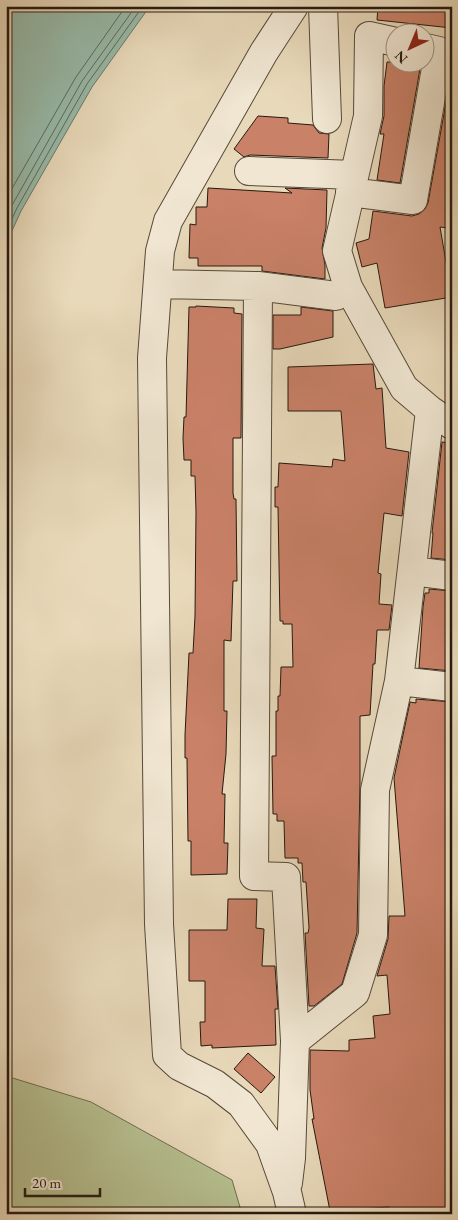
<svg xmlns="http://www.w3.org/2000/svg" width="458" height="1220" viewBox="0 0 458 1220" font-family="'EB Garamond',serif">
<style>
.green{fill:#b6bf90;stroke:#6e6c50}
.water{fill:#98bbaa;stroke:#6a7a6c}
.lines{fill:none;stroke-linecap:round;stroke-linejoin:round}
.shore{stroke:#5f6a5c;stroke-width:1}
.building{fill:#c98168;stroke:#26190f}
.minor-casing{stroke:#56493a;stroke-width:30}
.minor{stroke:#f0e6d2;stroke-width:28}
</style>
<rect width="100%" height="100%" fill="#e8d9ba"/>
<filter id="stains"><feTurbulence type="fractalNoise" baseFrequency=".004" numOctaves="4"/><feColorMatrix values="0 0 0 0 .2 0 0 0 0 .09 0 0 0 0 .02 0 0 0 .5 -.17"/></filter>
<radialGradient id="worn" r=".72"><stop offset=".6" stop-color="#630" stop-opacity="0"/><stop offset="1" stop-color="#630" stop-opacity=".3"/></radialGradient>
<path class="green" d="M 6,1076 L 91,1102 L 232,1180 L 242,1214 L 6,1214 Z"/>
<path class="water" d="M 6,6 L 150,6 L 92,87 L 21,211 L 6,244 Z"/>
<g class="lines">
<path class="shore" d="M 6,199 L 76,77 L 126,6
M 6,216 L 82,81 L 136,6
M 6,232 L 17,208 L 87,84 L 143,6"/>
</g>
<path class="building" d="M 378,6 L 452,6 L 452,28 L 377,20 Z
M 387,62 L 421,63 L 400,183 L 377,180 L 384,134 L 380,134 L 384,116 L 384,86 Z
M 452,69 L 452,212 L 449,228 L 440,227 L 452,297 L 385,308 L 377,263 L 362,267 L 356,243 L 369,239 L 373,211 L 412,216 L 419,214 L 425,209 L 428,203 Z
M 258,116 L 288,118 L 288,123 L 313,125 L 319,133 L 329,134 L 328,158 L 250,155 L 244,157 L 234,149 Z
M 208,188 L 292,193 L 285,188 L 327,190 L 326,228 L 322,248 L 325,265 L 325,279 L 262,271 L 262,266 L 198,266 L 198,258 L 189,258 L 190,224 L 196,225 L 196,207 L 207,207 Z
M 196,306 L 234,308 L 234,313 L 242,314 L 241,438 L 233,438 L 233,493 L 234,499 L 236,499 L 237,581 L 233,581 L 231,641 L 224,640 L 224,711 L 227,711 L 226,754 L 222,794 L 225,794 L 224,843 L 228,843 L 227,874 L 191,875 L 191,841 L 188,841 L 187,758 L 185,758 L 185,735 L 189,653 L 193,653 L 195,616 L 196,512 L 195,476 L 191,476 L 191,460 L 184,460 L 183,438 L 184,417 L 186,417 L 189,307 L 196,307 Z
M 301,307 L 333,311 L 333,337 L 280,349 L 273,349 L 273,315 L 301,315 Z
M 373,364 L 376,389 L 382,388 L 386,448 L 409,452 L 402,516 L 384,513 L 378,573 L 381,574 L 379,604 L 392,605 L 389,630 L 377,630 L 375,664 L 373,664 L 370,715 L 360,716 L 360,783 L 357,933 L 342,984 L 314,1006 L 309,1006 L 305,933 L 308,933 L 309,928 L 306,882 L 303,882 L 302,863 L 298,863 L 298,858 L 285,858 L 284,821 L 277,821 L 277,814 L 273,814 L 272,756 L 276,756 L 276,711 L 278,711 L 278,696 L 280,696 L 281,667 L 293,667 L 292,624 L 283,624 L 283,621 L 280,621 L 278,507 L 275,507 L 275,487 L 278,487 L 279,463 L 332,467 L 333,459 L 345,461 L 341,411 L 288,411 L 288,367 Z
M 442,442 L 452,443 L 452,560 L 431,558 L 433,533 L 432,533 Z
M 429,589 L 452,591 L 452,671 L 419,668 L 423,607 L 425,593 L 429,593 Z
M 416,699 L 452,702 L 452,1214 L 389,1214 L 389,1207 L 330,1211 L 312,1119 L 314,1119 L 310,1090 L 310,1050 L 349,1051 L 349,1040 L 375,1038 L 373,1016 L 390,1014 L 387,975 L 377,976 L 388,939 L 389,916 L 405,916 L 394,778 L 410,702 L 416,703 Z
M 228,899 L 257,899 L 256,928 L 264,929 L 262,966 L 275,966 L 278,1009 L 275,1009 L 276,1045 L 212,1048 L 212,1045 L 201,1046 L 200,1022 L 205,1022 L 205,981 L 189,981 L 189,930 L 227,930 Z
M 248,1053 L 275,1077 L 261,1093 L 234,1069 Z"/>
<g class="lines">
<defs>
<path id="minor" d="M 323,6 L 327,119
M 396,42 L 369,36 L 368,116 L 337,251 L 348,287 L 404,388 L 430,410 L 452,425
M 249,171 L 354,175
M 350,192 L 413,200 L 439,51 L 426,48
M 158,284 L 258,286 L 336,296 L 348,287
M 258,286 L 254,876 L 286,877 L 295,1041 L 291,1158 L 288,1183
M 412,571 L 452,576
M 399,681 L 452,687
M 295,1041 L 355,993 L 373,935 L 375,790 L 399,681 L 430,410
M 292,1214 L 287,1192 L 270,1144 L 241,1104 L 215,1084 L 179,1066 L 167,1055 L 159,924 L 152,358 L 160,251 L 168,221 L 264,52 L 294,6"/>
</defs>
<use href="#minor" class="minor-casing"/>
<use href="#minor" class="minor"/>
</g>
<rect width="458" height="1220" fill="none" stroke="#e8d9ba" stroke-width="25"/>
<rect x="8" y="8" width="443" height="1205" fill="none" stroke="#26190f" stroke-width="2.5"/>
<rect x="12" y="12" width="433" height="1195" fill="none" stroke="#26190f"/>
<g transform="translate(410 48) rotate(224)"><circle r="24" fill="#f0e6d2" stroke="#9f9484"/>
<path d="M0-4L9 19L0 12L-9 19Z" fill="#8f2418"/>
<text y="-8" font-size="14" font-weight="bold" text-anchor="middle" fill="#26190f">N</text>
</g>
<path d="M25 1188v8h75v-8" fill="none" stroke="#26190f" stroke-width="2.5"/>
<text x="32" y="1188" font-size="15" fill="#26190f" stroke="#f0e6d2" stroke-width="4" paint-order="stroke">20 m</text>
<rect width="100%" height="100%" filter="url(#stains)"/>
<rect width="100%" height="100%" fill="url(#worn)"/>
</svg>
